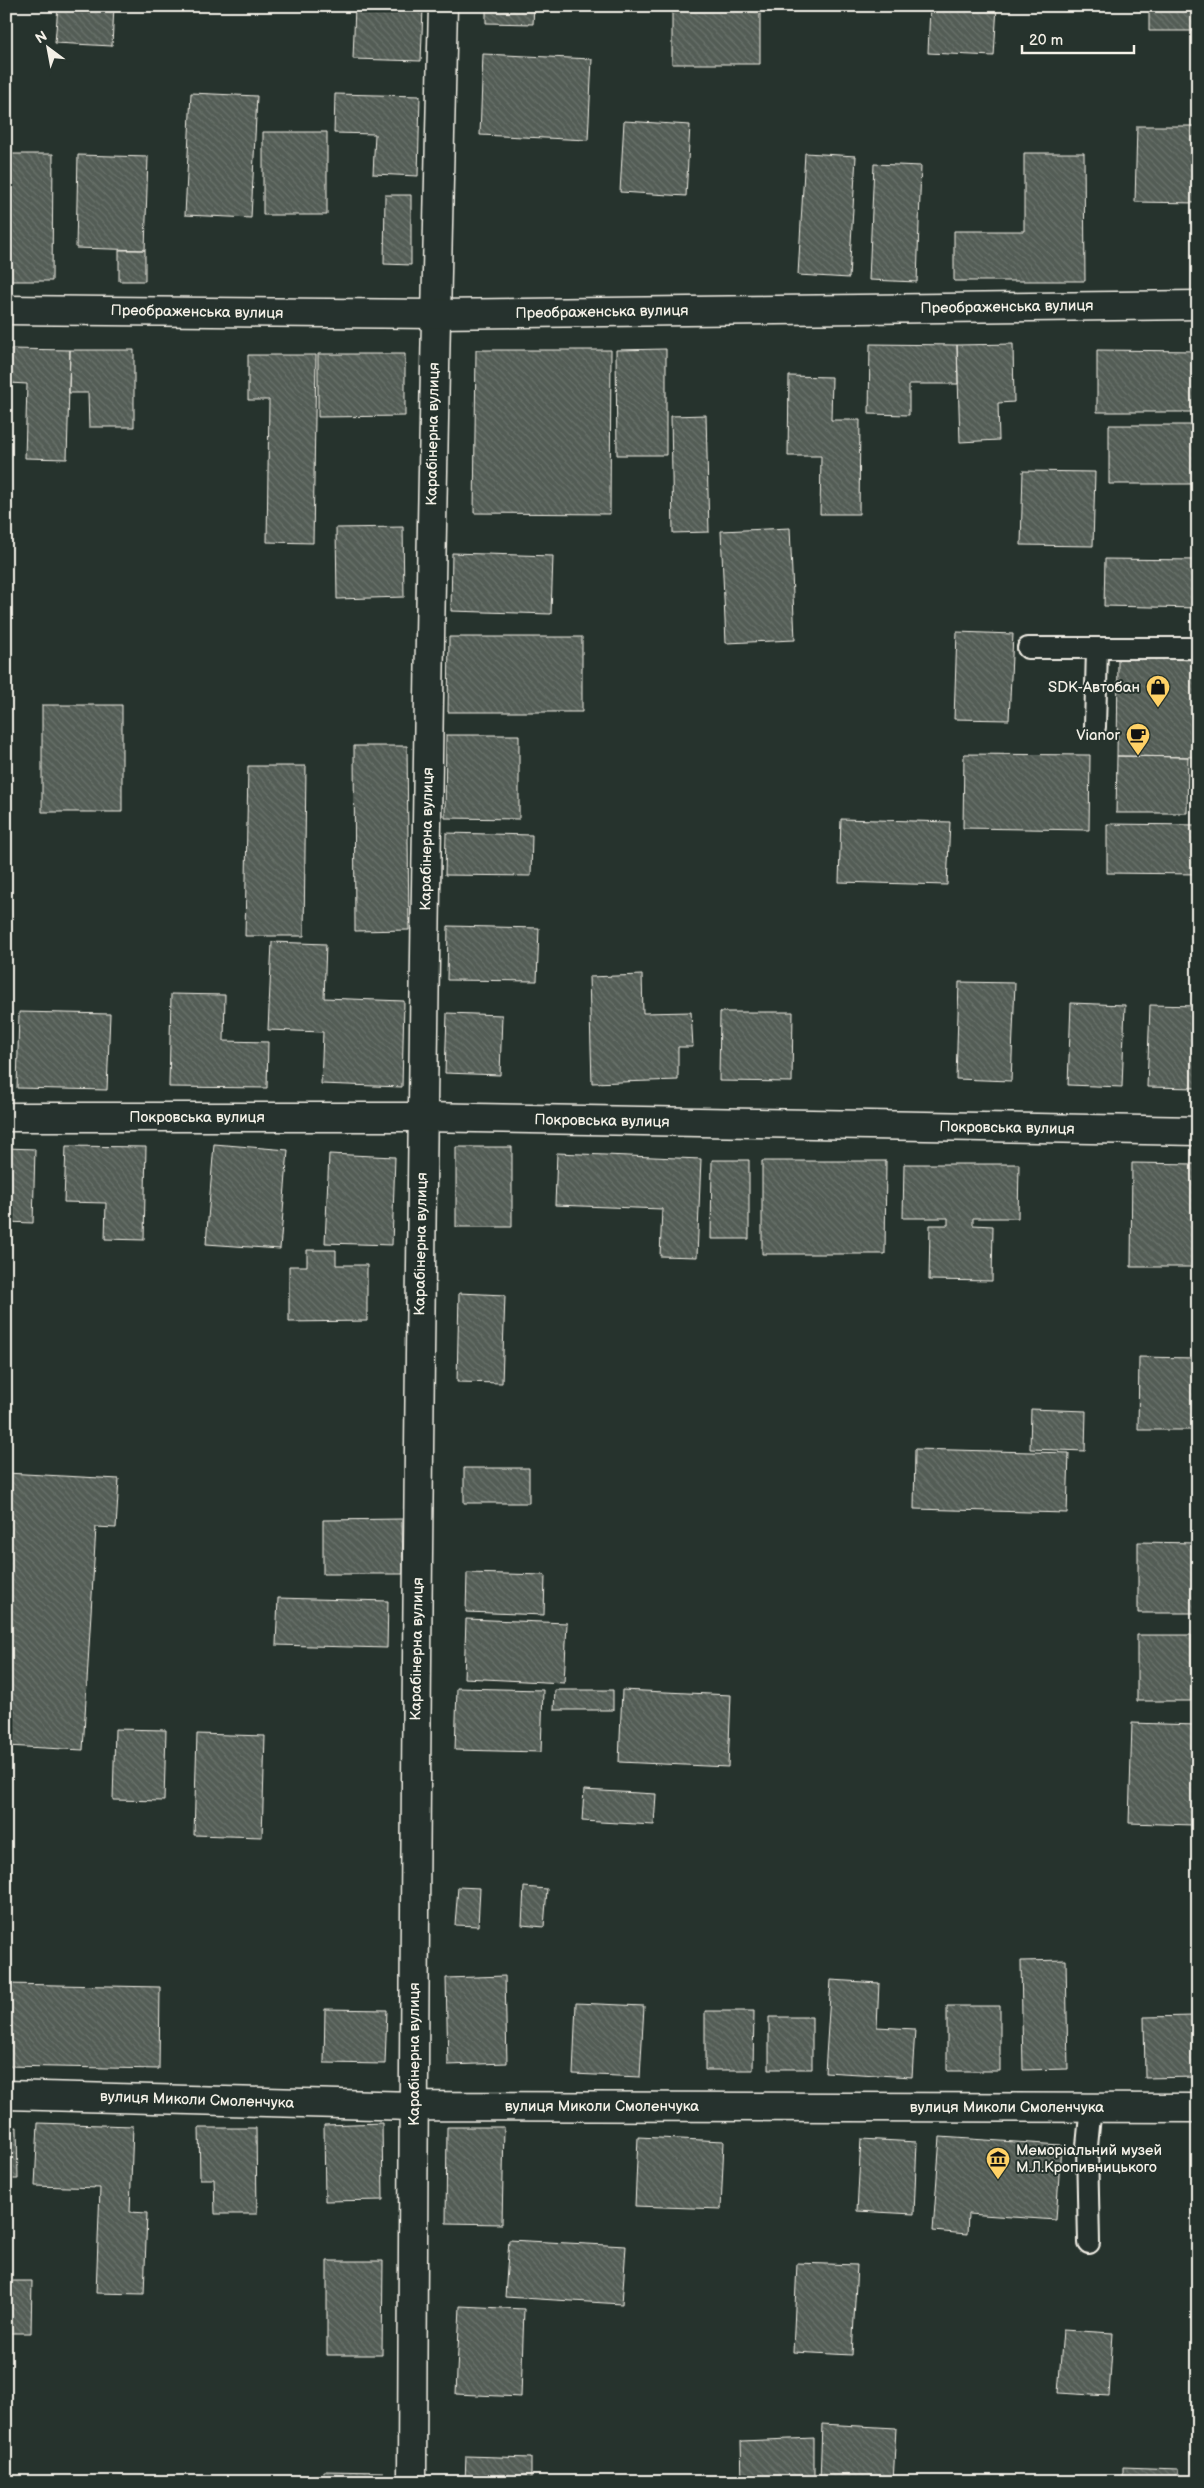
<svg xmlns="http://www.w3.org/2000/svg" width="1204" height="2488" viewBox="0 0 1204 2488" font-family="'Balsamiq Sans',sans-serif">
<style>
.building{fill:url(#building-back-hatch);stroke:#f4f1e8}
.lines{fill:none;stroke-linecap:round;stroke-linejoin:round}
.lane-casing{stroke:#f4f1e8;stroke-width:24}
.street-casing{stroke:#f4f1e8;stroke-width:31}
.secondary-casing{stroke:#f4f1e8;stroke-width:31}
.lane{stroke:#26332d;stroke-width:20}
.street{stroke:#26332d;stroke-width:28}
.secondary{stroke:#26332d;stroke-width:28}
.labels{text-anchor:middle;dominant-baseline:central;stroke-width:4;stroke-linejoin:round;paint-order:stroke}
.street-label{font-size:15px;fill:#f4f1e8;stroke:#26332d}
.poi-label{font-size:15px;fill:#f4f1e8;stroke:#26332d;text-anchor:end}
</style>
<defs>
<pattern id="building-back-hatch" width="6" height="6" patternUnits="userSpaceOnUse" patternTransform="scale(1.25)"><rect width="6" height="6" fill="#525c55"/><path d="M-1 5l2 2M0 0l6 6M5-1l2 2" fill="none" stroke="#6c746d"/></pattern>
</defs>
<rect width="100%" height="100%" fill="#26332d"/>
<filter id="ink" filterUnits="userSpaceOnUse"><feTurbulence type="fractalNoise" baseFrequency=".02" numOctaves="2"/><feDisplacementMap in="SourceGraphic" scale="10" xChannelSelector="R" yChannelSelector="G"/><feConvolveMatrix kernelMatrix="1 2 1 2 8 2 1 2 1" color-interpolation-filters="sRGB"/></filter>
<g filter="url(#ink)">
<path class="building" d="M 58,6 L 114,6 L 112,46 L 55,43 Z
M 355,6 L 423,8 L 421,61 L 353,59 Z
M 486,6 L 534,6 L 533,24 L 486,23 Z
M 672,6 L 760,6 L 760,64 L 672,64 Z
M 930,6 L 997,6 L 994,56 L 928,53 Z
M 1149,6 L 1198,6 L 1198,31 L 1149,31 Z
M 483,54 L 592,59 L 588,140 L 480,135 Z
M 191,93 L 257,96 L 251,218 L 185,215 Z
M 335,94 L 420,96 L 418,176 L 373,174 L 375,134 L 334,133 Z
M 624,121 L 690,125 L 686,196 L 620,192 Z
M 1137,126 L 1198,126 L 1198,203 L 1135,202 Z
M 263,132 L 327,132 L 327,215 L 263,215 Z
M 805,153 L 856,156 L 849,278 L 798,275 Z
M 1024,153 L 1084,153 L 1085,281 L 954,281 L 954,231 L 1024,231 Z
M 6,154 L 53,154 L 52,281 L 6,281 Z
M 78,155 L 148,157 L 145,250 L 76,248 Z
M 874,164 L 921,166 L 917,282 L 869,280 Z
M 385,195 L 411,195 L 411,265 L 384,264 Z
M 119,250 L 145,250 L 145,281 L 119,281 Z
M 870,344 L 957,345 L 958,384 L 909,384 L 909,415 L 869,414 Z
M 1013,344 L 1014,402 L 998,403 L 999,440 L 960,442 L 957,345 Z
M 10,349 L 70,350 L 67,459 L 25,458 L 27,384 L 9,383 Z
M 666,349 L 666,455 L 617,455 L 616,350 Z
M 70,350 L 134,350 L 134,427 L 89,427 L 88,393 L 69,393 Z
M 476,350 L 611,350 L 610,514 L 474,513 Z
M 1097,350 L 1198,351 L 1198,412 L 1097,412 Z
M 318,354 L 405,354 L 405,416 L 318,417 Z
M 248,355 L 316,355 L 313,543 L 267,542 L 269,400 L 248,400 Z
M 789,376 L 832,377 L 831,420 L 860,420 L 859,514 L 820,514 L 821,456 L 788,456 Z
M 706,415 L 709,532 L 673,533 L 671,416 Z
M 1109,425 L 1198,425 L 1198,484 L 1109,484 Z
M 1023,471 L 1095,472 L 1093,546 L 1021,545 Z
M 403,527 L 404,597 L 337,599 L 336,528 Z
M 790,528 L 795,640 L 726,643 L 721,531 Z
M 452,553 L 553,556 L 551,614 L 451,611 Z
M 1105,559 L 1198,560 L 1198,608 L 1104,606 Z
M 957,632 L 1013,634 L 1009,720 L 954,719 Z
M 449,637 L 582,637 L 582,712 L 448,712 Z
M 1118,658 L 1198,660 L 1198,757 L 1117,756 Z
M 42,705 L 122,705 L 122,812 L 42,812 Z
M 446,735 L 519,735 L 519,819 L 445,818 Z
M 354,746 L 407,746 L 409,930 L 355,931 Z
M 964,754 L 1090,755 L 1089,830 L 963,828 Z
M 1117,756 L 1188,757 L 1187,813 L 1116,813 Z
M 248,766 L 306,766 L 304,936 L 245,936 Z
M 841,819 L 950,822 L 947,885 L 839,882 Z
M 1107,824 L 1198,825 L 1198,874 L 1107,873 Z
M 446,833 L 532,835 L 531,876 L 445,875 Z
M 448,926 L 539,928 L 537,981 L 447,980 Z
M 272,942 L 326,944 L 324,998 L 404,1001 L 402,1087 L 321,1084 L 323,1032 L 268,1030 Z
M 642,975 L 643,1013 L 691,1012 L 693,1047 L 678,1047 L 678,1080 L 592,1083 L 589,977 Z
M 959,982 L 1015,983 L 1011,1081 L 956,1079 Z
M 171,994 L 225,995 L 224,1041 L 268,1042 L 267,1088 L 169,1087 Z
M 1071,1003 L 1125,1005 L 1122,1087 L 1068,1085 Z
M 1150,1005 L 1198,1006 L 1198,1088 L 1147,1087 Z
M 19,1012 L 110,1014 L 107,1090 L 17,1088 Z
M 720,1012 L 793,1012 L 792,1082 L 719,1081 Z
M 447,1013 L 502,1015 L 500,1075 L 445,1073 Z
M 214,1144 L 288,1150 L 280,1249 L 206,1244 Z
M 66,1146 L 146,1147 L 144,1240 L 105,1239 L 106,1203 L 64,1202 Z
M 456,1147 L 512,1147 L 512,1227 L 456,1227 Z
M 6,1148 L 35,1149 L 33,1223 L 6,1222 Z
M 557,1153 L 701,1159 L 697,1257 L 660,1256 L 662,1209 L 555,1205 Z
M 329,1154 L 395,1157 L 392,1245 L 325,1243 Z
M 712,1160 L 749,1160 L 749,1239 L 711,1239 Z
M 762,1161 L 886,1161 L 885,1254 L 762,1254 Z
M 1132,1163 L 1195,1164 L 1194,1267 L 1131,1267 Z
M 904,1164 L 1019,1164 L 1018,1218 L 973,1218 L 973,1225 L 993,1226 L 992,1281 L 929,1280 L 930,1225 L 948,1225 L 948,1218 L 903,1218 Z
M 307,1250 L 336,1250 L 336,1265 L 367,1265 L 367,1321 L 289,1322 L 289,1266 L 307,1266 Z
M 459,1293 L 505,1295 L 502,1383 L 457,1382 Z
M 1139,1357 L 1197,1358 L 1196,1430 L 1138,1430 Z
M 1031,1409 L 1086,1411 L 1085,1451 L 1030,1449 Z
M 915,1449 L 1069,1453 L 1067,1513 L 914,1509 Z
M 464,1468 L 529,1468 L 529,1503 L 464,1503 Z
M 6,1473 L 119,1479 L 116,1528 L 96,1527 L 83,1750 L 6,1746 Z
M 402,1519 L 403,1574 L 323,1574 L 323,1520 Z
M 1138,1542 L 1197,1543 L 1197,1613 L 1138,1613 Z
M 467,1573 L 545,1575 L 544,1615 L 466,1612 Z
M 278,1598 L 388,1601 L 387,1648 L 276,1645 Z
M 466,1619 L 567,1623 L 564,1683 L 464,1678 Z
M 1137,1635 L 1191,1635 L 1191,1701 L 1137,1701 Z
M 457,1688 L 543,1690 L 541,1752 L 455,1750 Z
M 555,1690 L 613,1690 L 613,1710 L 554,1710 Z
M 622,1690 L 731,1695 L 728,1767 L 619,1762 Z
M 1132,1723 L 1196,1725 L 1193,1825 L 1129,1823 Z
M 115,1729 L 166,1730 L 164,1801 L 113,1800 Z
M 197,1734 L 265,1736 L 262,1837 L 194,1835 Z
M 584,1790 L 656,1794 L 654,1825 L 582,1821 Z
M 458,1887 L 480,1888 L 478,1926 L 455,1925 Z
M 524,1887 L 547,1889 L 544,1927 L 522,1925 Z
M 1066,1960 L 1068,2069 L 1023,2070 L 1021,1961 Z
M 505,1976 L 507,2063 L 448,2065 L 446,1978 Z
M 831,1980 L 879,1983 L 877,2027 L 915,2029 L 912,2077 L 825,2072 Z
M 6,1984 L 160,1987 L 159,2069 L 6,2066 Z
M 576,2003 L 644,2006 L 640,2077 L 573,2074 Z
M 947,2006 L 1000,2006 L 1000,2071 L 947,2071 Z
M 325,2009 L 387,2010 L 385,2064 L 324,2063 Z
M 705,2011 L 754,2011 L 753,2070 L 705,2070 Z
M 1195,2016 L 1196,2077 L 1145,2078 L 1144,2017 Z
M 769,2017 L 812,2017 L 812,2069 L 769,2069 Z
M 38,2123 L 133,2126 L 130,2212 L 147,2213 L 144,2294 L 96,2293 L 100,2188 L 35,2186 Z
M 382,2123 L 383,2200 L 325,2201 L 324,2125 Z
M 17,2127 L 18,2179 L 6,2179 L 6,2128 Z
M 447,2127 L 504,2127 L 502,2224 L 446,2223 Z
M 199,2128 L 256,2128 L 257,2214 L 215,2214 L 214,2179 L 200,2179 Z
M 638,2137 L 724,2141 L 721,2209 L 635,2206 Z
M 940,2137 L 1061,2145 L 1056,2220 L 968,2214 L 967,2234 L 933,2231 Z
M 861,2139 L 917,2142 L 914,2214 L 857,2211 Z
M 509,2240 L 626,2246 L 622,2304 L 505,2297 Z
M 327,2261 L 383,2261 L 382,2355 L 327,2355 Z
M 797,2263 L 857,2265 L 852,2355 L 793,2352 Z
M 6,2281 L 32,2281 L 31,2333 L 6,2333 Z
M 460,2306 L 524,2309 L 521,2397 L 456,2394 Z
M 1063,2330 L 1113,2333 L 1109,2396 L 1058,2393 Z
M 822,2424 L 896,2428 L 893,2482 L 820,2482 Z
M 814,2438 L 814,2482 L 742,2482 L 741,2441 Z
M 466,2456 L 531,2458 L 531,2482 L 465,2482 Z
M 1123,2467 L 1178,2469 L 1178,2482 L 1123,2482 Z
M 324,2471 L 383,2472 L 383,2482 L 324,2482 Z"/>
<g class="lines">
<defs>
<path id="lane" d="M 1028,648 L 1198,648
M 1095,727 L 1097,648
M 1089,2243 L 1087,2146 L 1091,2106"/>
<path id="street" d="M 6,2095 L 413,2106 L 1198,2108
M 412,2482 C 415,1657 423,831 443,6"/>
<path id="secondary" d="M 6,310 L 435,314 L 1198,305
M 6,1117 L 422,1117 L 1198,1131"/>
</defs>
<use href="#lane" class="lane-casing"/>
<use href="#street" class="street-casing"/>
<use href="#secondary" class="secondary-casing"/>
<use href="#lane" class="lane"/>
<use href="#street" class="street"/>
<use href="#secondary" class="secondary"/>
</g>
</g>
<defs>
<symbol id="shop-pin" viewBox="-11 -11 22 30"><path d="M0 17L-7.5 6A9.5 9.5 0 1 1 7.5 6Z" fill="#ffd166" stroke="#26332d"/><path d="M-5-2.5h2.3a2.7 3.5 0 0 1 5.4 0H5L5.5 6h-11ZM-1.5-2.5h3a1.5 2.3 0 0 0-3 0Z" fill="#111"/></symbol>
<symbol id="cafe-pin" viewBox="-11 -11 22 30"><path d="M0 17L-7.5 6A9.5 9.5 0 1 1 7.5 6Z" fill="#ffd166" stroke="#26332d"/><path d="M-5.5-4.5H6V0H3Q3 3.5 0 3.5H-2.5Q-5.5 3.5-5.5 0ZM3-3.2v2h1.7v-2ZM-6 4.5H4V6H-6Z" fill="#111"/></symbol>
<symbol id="museum-pin" viewBox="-11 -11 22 30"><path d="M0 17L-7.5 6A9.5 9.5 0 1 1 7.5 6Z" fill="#ffd166" stroke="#26332d"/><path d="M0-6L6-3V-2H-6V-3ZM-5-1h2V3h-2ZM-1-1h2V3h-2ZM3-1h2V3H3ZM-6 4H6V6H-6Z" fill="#111"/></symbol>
</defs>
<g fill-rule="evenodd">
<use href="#shop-pin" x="1144" y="673" width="28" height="38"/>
<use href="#cafe-pin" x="1124" y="721" width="28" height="38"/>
<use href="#museum-pin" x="984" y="2145" width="28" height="38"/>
</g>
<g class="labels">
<g class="street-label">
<text transform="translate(1007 307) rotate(-1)">Преображенська вулиця</text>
<text transform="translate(197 312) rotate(1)">Преображенська вулиця</text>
<text transform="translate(602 312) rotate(-1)">Преображенська вулиця</text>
<text transform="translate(433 434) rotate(-89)">Карабінерна вулиця</text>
<text transform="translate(427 839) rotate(-89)">Карабінерна вулиця</text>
<text x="197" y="1117">Покровська вулиця</text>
<text transform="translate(602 1121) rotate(1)">Покровська вулиця</text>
<text transform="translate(1007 1128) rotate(1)">Покровська вулиця</text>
<text transform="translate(421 1244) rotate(-89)">Карабінерна вулиця</text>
<text transform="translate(417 1649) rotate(-89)">Карабінерна вулиця</text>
<text transform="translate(414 2054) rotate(-90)">Карабінерна вулиця</text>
<text transform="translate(197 2100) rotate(2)">вулиця Миколи Смоленчука</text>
<text x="602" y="2106">вулиця Миколи Смоленчука</text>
<text x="1007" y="2107">вулиця Миколи Смоленчука</text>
</g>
<g class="poi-label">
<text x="1140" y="687">SDK-Автобан</text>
<text x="1120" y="735">Vianor</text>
<text x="1016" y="2150" text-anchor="start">Меморіальний музей<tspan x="1016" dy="17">М.Л.Кропивницького</tspan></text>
</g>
</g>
<rect width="1204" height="2488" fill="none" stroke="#26332d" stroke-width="25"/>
<rect x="12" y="12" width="1179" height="2463" fill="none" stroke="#f4f1e8" stroke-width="2" filter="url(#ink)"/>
<g transform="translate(48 48) rotate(328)" stroke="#26332d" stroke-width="4" paint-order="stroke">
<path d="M0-4L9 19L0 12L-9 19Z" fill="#f4f1e8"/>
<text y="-8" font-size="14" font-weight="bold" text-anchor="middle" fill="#f4f1e8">N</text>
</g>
<path d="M1022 45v8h112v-8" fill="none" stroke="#f4f1e8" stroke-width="2.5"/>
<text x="1029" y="45" font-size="15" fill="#f4f1e8" stroke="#26332d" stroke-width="4" paint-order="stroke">20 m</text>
</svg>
